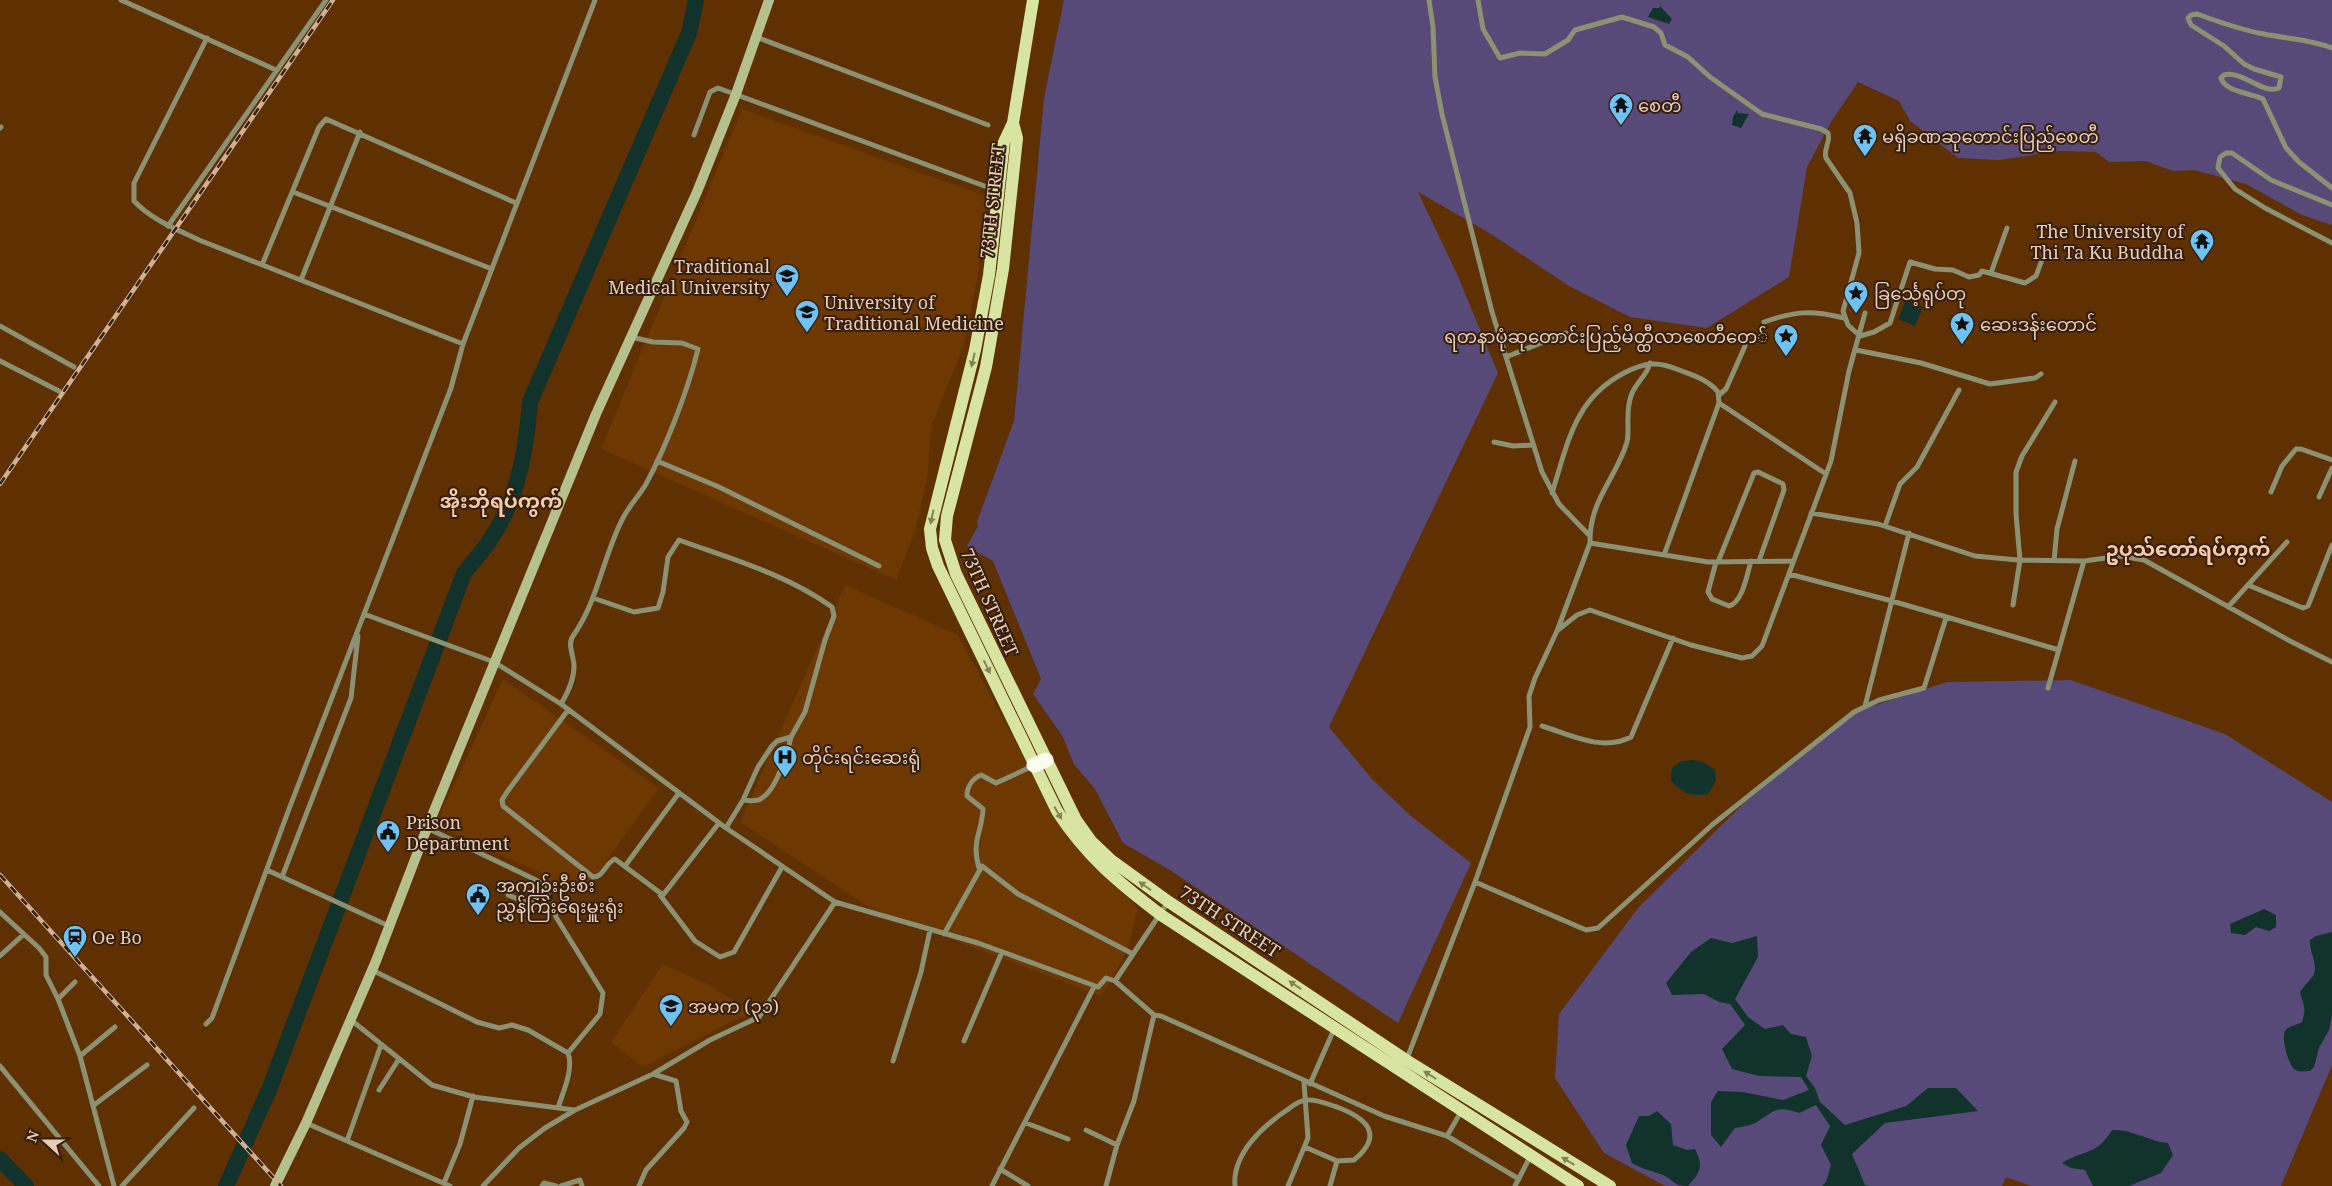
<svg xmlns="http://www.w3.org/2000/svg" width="2332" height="1186" viewBox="0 0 2332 1186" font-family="'Noto Serif','Noto Sans Myanmar',serif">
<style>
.built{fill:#6e3802}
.green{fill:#584a78}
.water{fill:#12332c}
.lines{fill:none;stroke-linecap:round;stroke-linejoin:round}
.river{stroke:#12332c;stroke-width:16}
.street{stroke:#8b9172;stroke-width:5}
.secondary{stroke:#b6c08d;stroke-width:10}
.primary{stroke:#d7e4a2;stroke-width:12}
.highway{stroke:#fafdee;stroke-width:15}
.rail-casing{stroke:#cfaf95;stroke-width:4.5}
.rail{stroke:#341f0f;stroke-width:2.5;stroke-dasharray:8;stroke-linecap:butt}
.oneway{fill:#868258}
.labels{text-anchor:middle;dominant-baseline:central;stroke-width:4;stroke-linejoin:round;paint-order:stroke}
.poi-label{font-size:18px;fill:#e9ccb7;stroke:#341f0f;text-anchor:start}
.street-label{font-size:18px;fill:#e9ccb7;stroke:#341f0f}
.quarter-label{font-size:20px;font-weight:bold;fill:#f9caa9;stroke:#341f0f}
</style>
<rect width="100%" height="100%" fill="#5e3002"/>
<path class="built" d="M 742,109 L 986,196 L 978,275 L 963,348 L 932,424 L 927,480 L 914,534 L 896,580 L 601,449 Z
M 845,585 L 958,635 L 1061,826 L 1138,908 L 1128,948 L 1113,978 L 1101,996 L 870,908 L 740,822 Z
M 503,679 L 659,788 L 582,895 L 556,879 L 553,887 L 547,876 L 445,829 L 441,813 Z
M 663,964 L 709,985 L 751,1012 L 643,1067 L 611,1042 Z"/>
<path class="green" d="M 1064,0 L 2332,0 L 2332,225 L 2302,215 L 2246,184 L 2194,170 L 2173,171 L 2146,161 L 2109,162 L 2096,152 L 2058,151 L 2000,160 L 1958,158 L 1910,121 L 1899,101 L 1858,82 L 1831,122 L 1807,167 L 1789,277 L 1707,328 L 1630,317 L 1569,286 L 1491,234 L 1418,192 L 1457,274 L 1498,373 L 1329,727 L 1372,779 L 1411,816 L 1471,863 L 1398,1023 L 1170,870 L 1123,843 L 1095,789 L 1074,764 L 1063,737 L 1033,694 L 1041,679 L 993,561 L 967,546 L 978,526 L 977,522 L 1014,421 L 1044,98 Z
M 2071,680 L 2225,734 L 2332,802 L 2332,1065 L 2281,1186 L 2031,1186 L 2006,1177 L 2002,1186 L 1665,1186 L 1604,1153 L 1555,1078 L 1559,1014 L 1638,908 L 1744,803 L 1854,712 L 1947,682 Z"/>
<path class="water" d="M 1660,6 L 1672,19 L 1669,24 L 1648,17 L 1653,8 L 1659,8 Z
M 1737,110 L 1738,113 L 1749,114 L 1741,128 L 1732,125 L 1733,117 Z
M 1906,300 L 1923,307 L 1915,326 L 1898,319 Z
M 1692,760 L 1703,762 L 1715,770 L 1716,781 L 1708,794 C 1690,797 1683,793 1671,781 L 1672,768 L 1680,762 Z
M 2264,909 L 2276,915 L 2276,927 L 2269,931 L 2256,927 L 2245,935 L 2231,933 L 2230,924 Z
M 2332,932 L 2332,1015 L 2329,1030 L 2319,1048 L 2314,1067 L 2310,1071 C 2305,1071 2299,1073 2294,1069 C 2288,1063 2281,1038 2285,1031 C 2288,1026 2297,1025 2302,1022 C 2307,1007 2303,1005 2300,992 C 2304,986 2309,981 2313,976 C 2319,965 2309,952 2310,940 L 2316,936 Z
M 1757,936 L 1758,957 L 1735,999 L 1748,1017 L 1765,1029 L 1783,1025 L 1791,1034 L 1806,1037 L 1812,1056 L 1806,1076 L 1815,1088 L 1820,1102 L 1845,1125 L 1906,1106 L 1928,1088 L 1956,1088 L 1978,1111 L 1885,1123 L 1852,1154 L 1865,1185 L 1870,1186 L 1822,1186 L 1826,1182 L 1831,1165 L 1821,1145 L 1830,1126 L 1816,1105 L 1799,1113 C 1774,1105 1776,1111 1755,1123 C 1749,1126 1741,1127 1735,1128 L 1721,1147 L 1711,1135 L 1711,1102 L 1718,1091 L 1743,1092 L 1783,1100 L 1809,1090 L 1801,1077 L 1759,1076 L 1732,1069 L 1722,1049 L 1745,1025 L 1730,1004 L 1719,1002 L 1704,994 L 1672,995 L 1666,983 L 1691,952 L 1711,938 L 1732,943 Z
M 1657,1111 L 1671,1124 L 1673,1145 L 1687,1150 L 1695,1149 C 1704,1166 1700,1173 1688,1186 C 1673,1186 1674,1180 1663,1175 C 1652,1171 1642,1169 1632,1163 L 1626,1145 L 1639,1116 L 1649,1116 Z
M 2112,1130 C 2132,1129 2148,1141 2168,1143 L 2173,1155 L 2161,1173 L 2129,1186 L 2093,1186 L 2085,1170 L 2071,1168 L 2062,1163 C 2085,1149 2096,1156 2112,1130 Z"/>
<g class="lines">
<path class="river" d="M 0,1159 L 26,1186
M 226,1186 L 269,1090 L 464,573 C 474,561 484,550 492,537 C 519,496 526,449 530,402 L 689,33 L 696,0"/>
<path class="street" d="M 121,0 L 276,70
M 1429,0 L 1433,27 L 1435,77 L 1442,114 L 1492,312 L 1542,472 L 1559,504 L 1589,535
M 1478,0 L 1483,29 L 1500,58 L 1520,53 L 1545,54 L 1568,40 L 1575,30 L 1622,17 L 1654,27 L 1661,33 L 1665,45 L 1688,57 L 1710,77 L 1762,114 L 1821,129 L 1828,133 C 1831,142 1823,149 1826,158 L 1850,193 L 1857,223 L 1859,253 L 1843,311 L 1848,325 L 1860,336 L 1874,332 L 1890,323 L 1910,262 L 1935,269 L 1953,270 L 1969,277 L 1979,275 L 1982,271 L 2025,283 L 2036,276 L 2043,257
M 756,37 L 988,125
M 207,38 L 134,183 L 134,201 C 152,220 176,229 199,240 L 463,344
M 2332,48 C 2309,39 2288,39 2264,34 C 2241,30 2219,22 2197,14 L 2191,15 L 2188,18 L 2191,25 L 2224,46 L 2244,64 L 2254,69 L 2281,77 L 2279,88 C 2262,95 2243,70 2224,75 L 2221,78 C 2225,92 2251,93 2263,99 L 2286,148 L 2299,162 L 2332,188
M 0,128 L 1,127
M 694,135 L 710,92 L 718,88 L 998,191
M 293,192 L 492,269
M 2332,205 L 2271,180 L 2232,153 L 2226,153 L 2220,157 L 2218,168 L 2235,189 L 2265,208 L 2332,243
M 168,226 L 326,0
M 262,265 L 319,127 L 326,119 L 516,203
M 1991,273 L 2007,228
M 301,280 L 360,132
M 1764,322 C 1795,311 1812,310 1844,318
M 0,326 L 74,367
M 1856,350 L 1921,363 L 1990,384 L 2035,378 L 2041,374
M 1506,357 L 1566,333
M 0,361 L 59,391
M 1719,395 L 1726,389 L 1745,346
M 1719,403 L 1826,474
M 1494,442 L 1513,446 L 1533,445
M 657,461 L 719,487 L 879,566
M 2271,492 L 2282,466 L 2296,449 L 2301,449 L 2332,460
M 1552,493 C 1568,443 1574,399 1624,373 C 1645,362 1658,361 1679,370 C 1692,375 1709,380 1718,392 L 1719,403 L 1664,555
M 2319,497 L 2332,468
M 1811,513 L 1878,524 L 1975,556 L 2018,560 L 2084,561 L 2121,556 L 2144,560 L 2290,641 L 2332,662
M 1885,526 L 1900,484 L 1917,467 L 1959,390
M 1590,543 L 1708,562 L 1793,561
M 2054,561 L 2057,529 L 2075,461
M 1716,562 L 1708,592 L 1712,599 L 1729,606 C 1743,602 1747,574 1751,561
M 1718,562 L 1754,473 L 1758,472 L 1783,484 L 1784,490 L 1759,561
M 1789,574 L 1892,601 L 2059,650
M 2248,585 L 2303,608 L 2308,606 L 2332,545
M 593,598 L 634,612 L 658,608 L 663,592 L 668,557 L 679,540 C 731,559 786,574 832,607 L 834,616 L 825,640 L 805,712 L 791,737 L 777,741 L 772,746 L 758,767 L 743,800 L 726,828
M 2013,605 L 2020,560 L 2016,514 L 2016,472 L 2022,456 L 2055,402
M 2228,607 L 2287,542
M 364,614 L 494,662 L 561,704 L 726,828 L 835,902 L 978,943 L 1098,987 L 1106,978 L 1115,981 L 1168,902
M 1558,630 L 1577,615 L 1590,610 L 1691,645 L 1742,658 L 1752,656 L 1762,646 L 1831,461 L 1849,371 L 1865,313
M 2048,688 L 2084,561
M 561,704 C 568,692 574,680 574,666 C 574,657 567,644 573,636 C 598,601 603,556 623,518 C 629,506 639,496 646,484 C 666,447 688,390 698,349 L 682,343 L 653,342 L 631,337
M 1865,706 L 1909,533
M 568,710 L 507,792 L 502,800 L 503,806 L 593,877 C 604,877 606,862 615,859 L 663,895 L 719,823
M 1542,726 C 1571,735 1602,752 1631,737 L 1673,638
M 743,800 C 749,801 757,802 762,798 C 776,790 788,752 791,737
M 427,828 L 536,880 L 545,887 L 556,917 L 603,993 L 600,1014 L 568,1053
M 625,866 L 679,793
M 979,868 C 971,840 982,833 983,809 L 967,796 C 967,787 972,779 981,775 L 996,783 L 1033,766
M 267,870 L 389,926
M 282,877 L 351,698 L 358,636
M 1475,882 L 1586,930 L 1598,928 L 1712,825 L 1854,712 L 1879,700 L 1924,688 L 1946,618
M 508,895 L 531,904 L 545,887
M 660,895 L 695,941 L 720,957 L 734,952 L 782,867
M 0,912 L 39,948 L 46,957 L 46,975 L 58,999 L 80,1056 L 114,1186
M 944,934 L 982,866 L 1018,894 L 1133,954
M 0,956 L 24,934
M 372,970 L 477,1022 L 499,1028 L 512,1025 L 528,1030 L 568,1053 C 574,1069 563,1092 558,1108
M 58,999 L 75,982
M 1154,1015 L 1161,1016 L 1384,1116 L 1447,1136 L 1519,1179
M 351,1020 L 432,1085 L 474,1097 L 574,1110
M 206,1024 L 212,1018 L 289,809 L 451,388 L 463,344 L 595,0
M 964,1041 L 1002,952
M 80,1056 L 115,1027
M 893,1061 L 921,972 L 930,930
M 1406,1061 L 1475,882 L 1530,727 L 1529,696 L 1535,678 L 1557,631 L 1590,543 C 1589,500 1616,479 1627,442 C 1630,430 1625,412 1631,396 C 1635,383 1647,376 1650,363
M 0,1066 L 99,1186
M 1310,1084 L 1335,1027
M 379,1090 L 399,1059
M 94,1105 L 147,1065
M 306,1123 L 450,1186
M 1026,1123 L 1068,1139
M 1086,1130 L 1117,1145
M 1447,1136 L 1462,1110
M 347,1141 L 381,1045
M 1305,1147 L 1337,1161
M 1000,1169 L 1028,1186
M 444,1183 L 460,1144 L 473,1096
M 122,1186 L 194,1108
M 483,1186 L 519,1148 L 545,1128 L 575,1110 L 653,1074 L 710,1040 L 759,1017 L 835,902
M 542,1186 L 544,1183 L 556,1186
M 561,1186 L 580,1180 L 582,1186
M 639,1186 L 646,1170 L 684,1128 L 687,1122 L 681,1111 L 676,1081 L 653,1074
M 992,1186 L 1094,987
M 1106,1186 L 1117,1145 L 1134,1101 L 1154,1015 L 1115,981
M 1235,1186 C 1232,1154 1263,1126 1287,1110 C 1292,1106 1300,1100 1307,1100 C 1317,1099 1327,1104 1337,1107 C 1366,1118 1385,1134 1354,1160 L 1337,1161 L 1330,1186
M 1288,1186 L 1308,1138 L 1304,1082
M 1515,1186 L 1531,1155"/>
<path class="secondary" d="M 275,1186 L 306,1123 L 376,961 L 427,828 L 596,414 L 697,192 L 736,94 L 769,0"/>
<path class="primary" d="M 1033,0 L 1013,123 L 1004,142 L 989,275 L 975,350 L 930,529 L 932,548 L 938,566 L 1057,811 C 1086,856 1119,883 1161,915 L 1578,1186
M 1013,123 L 1017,138 L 1003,269 L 986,367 L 947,516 L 945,540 L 956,574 L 1076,820 L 1091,841 L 1111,860 L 1169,902 L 1406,1060 L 1610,1186"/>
<path class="highway" d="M 1034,765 L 1046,760"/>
<defs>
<path id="rail" d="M 0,484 L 333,0
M 0,875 L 281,1186"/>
</defs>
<use href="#rail" class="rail-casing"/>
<use href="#rail" class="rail"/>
</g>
<defs><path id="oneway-solid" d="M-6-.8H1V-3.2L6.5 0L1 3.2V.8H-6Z" transform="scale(1.25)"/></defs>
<g class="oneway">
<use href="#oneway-solid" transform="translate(973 360) rotate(103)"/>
<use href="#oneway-solid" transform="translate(932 517) rotate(102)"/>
<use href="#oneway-solid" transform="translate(987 667) rotate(64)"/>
<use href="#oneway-solid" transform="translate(1058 813) rotate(60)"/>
<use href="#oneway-solid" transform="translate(1145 886) rotate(-145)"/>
<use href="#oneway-solid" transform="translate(1295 985) rotate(-146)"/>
<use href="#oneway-solid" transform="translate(1430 1075) rotate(-148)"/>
<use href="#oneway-solid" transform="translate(1568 1161) rotate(-149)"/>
</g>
<defs>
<symbol id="temple-pin" viewBox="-11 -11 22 30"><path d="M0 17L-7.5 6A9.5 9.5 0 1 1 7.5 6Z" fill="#6fc2f4" stroke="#341f0f"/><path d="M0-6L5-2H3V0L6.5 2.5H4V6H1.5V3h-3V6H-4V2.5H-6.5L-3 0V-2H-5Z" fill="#111"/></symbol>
<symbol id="university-pin" viewBox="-11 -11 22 30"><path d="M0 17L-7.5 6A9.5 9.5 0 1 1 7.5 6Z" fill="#6fc2f4" stroke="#341f0f"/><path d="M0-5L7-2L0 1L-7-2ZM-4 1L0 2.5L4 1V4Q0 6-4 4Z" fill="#111"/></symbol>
<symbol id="sight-pin" viewBox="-11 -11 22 30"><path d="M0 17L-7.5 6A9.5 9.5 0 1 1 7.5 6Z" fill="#6fc2f4" stroke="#341f0f"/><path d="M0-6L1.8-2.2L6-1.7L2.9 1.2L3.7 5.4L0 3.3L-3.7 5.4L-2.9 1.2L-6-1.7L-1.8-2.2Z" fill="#111"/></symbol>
<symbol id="hospital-pin" viewBox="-11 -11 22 30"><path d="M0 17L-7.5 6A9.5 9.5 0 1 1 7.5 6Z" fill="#6fc2f4" stroke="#341f0f"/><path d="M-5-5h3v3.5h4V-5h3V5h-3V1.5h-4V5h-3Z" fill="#111"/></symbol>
<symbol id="civic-pin" viewBox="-11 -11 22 30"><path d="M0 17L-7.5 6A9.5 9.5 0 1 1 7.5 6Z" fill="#6fc2f4" stroke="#341f0f"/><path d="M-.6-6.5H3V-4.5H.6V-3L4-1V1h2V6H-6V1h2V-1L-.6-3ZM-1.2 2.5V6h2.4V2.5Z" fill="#111"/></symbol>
<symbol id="station-pin" viewBox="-11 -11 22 30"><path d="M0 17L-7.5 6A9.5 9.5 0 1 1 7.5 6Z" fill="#6fc2f4" stroke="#341f0f"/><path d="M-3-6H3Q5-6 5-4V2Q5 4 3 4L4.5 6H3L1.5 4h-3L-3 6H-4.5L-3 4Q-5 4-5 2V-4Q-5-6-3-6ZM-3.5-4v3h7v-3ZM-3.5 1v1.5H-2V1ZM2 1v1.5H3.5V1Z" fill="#111"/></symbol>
<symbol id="school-pin" viewBox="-11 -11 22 30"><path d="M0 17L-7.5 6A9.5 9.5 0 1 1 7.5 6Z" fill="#6fc2f4" stroke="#341f0f"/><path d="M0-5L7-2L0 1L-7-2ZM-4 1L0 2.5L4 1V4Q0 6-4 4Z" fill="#111"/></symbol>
</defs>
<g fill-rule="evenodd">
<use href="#temple-pin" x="1607" y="91" width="28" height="38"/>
<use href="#temple-pin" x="1851" y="122" width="28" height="38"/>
<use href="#temple-pin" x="2188" y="227" width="28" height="38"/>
<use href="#university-pin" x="773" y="262" width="28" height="38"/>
<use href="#sight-pin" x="1842" y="279" width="28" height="38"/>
<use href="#university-pin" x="793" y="298" width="28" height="38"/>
<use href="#sight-pin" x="1948" y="310" width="28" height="38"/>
<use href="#sight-pin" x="1772" y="322" width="28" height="38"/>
<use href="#hospital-pin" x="771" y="743" width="28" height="38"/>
<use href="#civic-pin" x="374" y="818" width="28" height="38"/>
<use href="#civic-pin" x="464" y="881" width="28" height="38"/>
<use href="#station-pin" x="61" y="923" width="28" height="38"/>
<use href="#school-pin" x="657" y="992" width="28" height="38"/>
</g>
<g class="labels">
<g class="poi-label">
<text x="1638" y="105">စေတီ</text>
<text x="1882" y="136">မရှိခဏဆုတောင်းပြည့်စေတီ</text>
<text x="2184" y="231" text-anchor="end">The University of<tspan x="2184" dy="21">Thi Ta Ku Buddha</tspan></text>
<text x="770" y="266" text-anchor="end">Traditional<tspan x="770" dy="21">Medical University</tspan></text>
<text x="1874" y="293">ခြင်္သေ့ရုပ်တု</text>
<text x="824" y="302">University of<tspan x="824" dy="21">Traditional Medicine</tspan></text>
<text x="1980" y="324">ဆေးဒန်းတောင်</text>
<text x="1768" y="336" text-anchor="end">ရတနာပုံဆုတောင်းပြည့်မိတ္ထီလာစေတီတေ်</text>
<text x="802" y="757">တိုင်းရင်းဆေးရုံ</text>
<text x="406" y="822">Prison<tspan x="406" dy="21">Department</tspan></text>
<text x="496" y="885">အကျဉ်းဦးစီး<tspan x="496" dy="21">ညွှန်ကြးရေးမှူးရုံး</tspan></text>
<text x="92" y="937">Oe Bo</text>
<text x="688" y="1006">အမက (၃၁)</text>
</g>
<g class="street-label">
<text transform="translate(992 201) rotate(-84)">73TH STREET</text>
<text transform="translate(990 602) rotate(66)">73TH STREET</text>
<text transform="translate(1230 921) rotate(33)">73TH STREET</text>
</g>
<g class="quarter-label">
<text x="501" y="500">အိုးဘိုရပ်ကွက်</text>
<text x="2188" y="548">ဥပုသ်တော်ရပ်ကွက်</text>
</g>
</g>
<g transform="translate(45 1141) rotate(291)" stroke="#341f0f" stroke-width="4" paint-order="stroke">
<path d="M0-4L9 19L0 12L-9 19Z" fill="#e9ccb7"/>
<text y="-8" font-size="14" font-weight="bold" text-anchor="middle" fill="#e9ccb7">N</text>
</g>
</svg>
